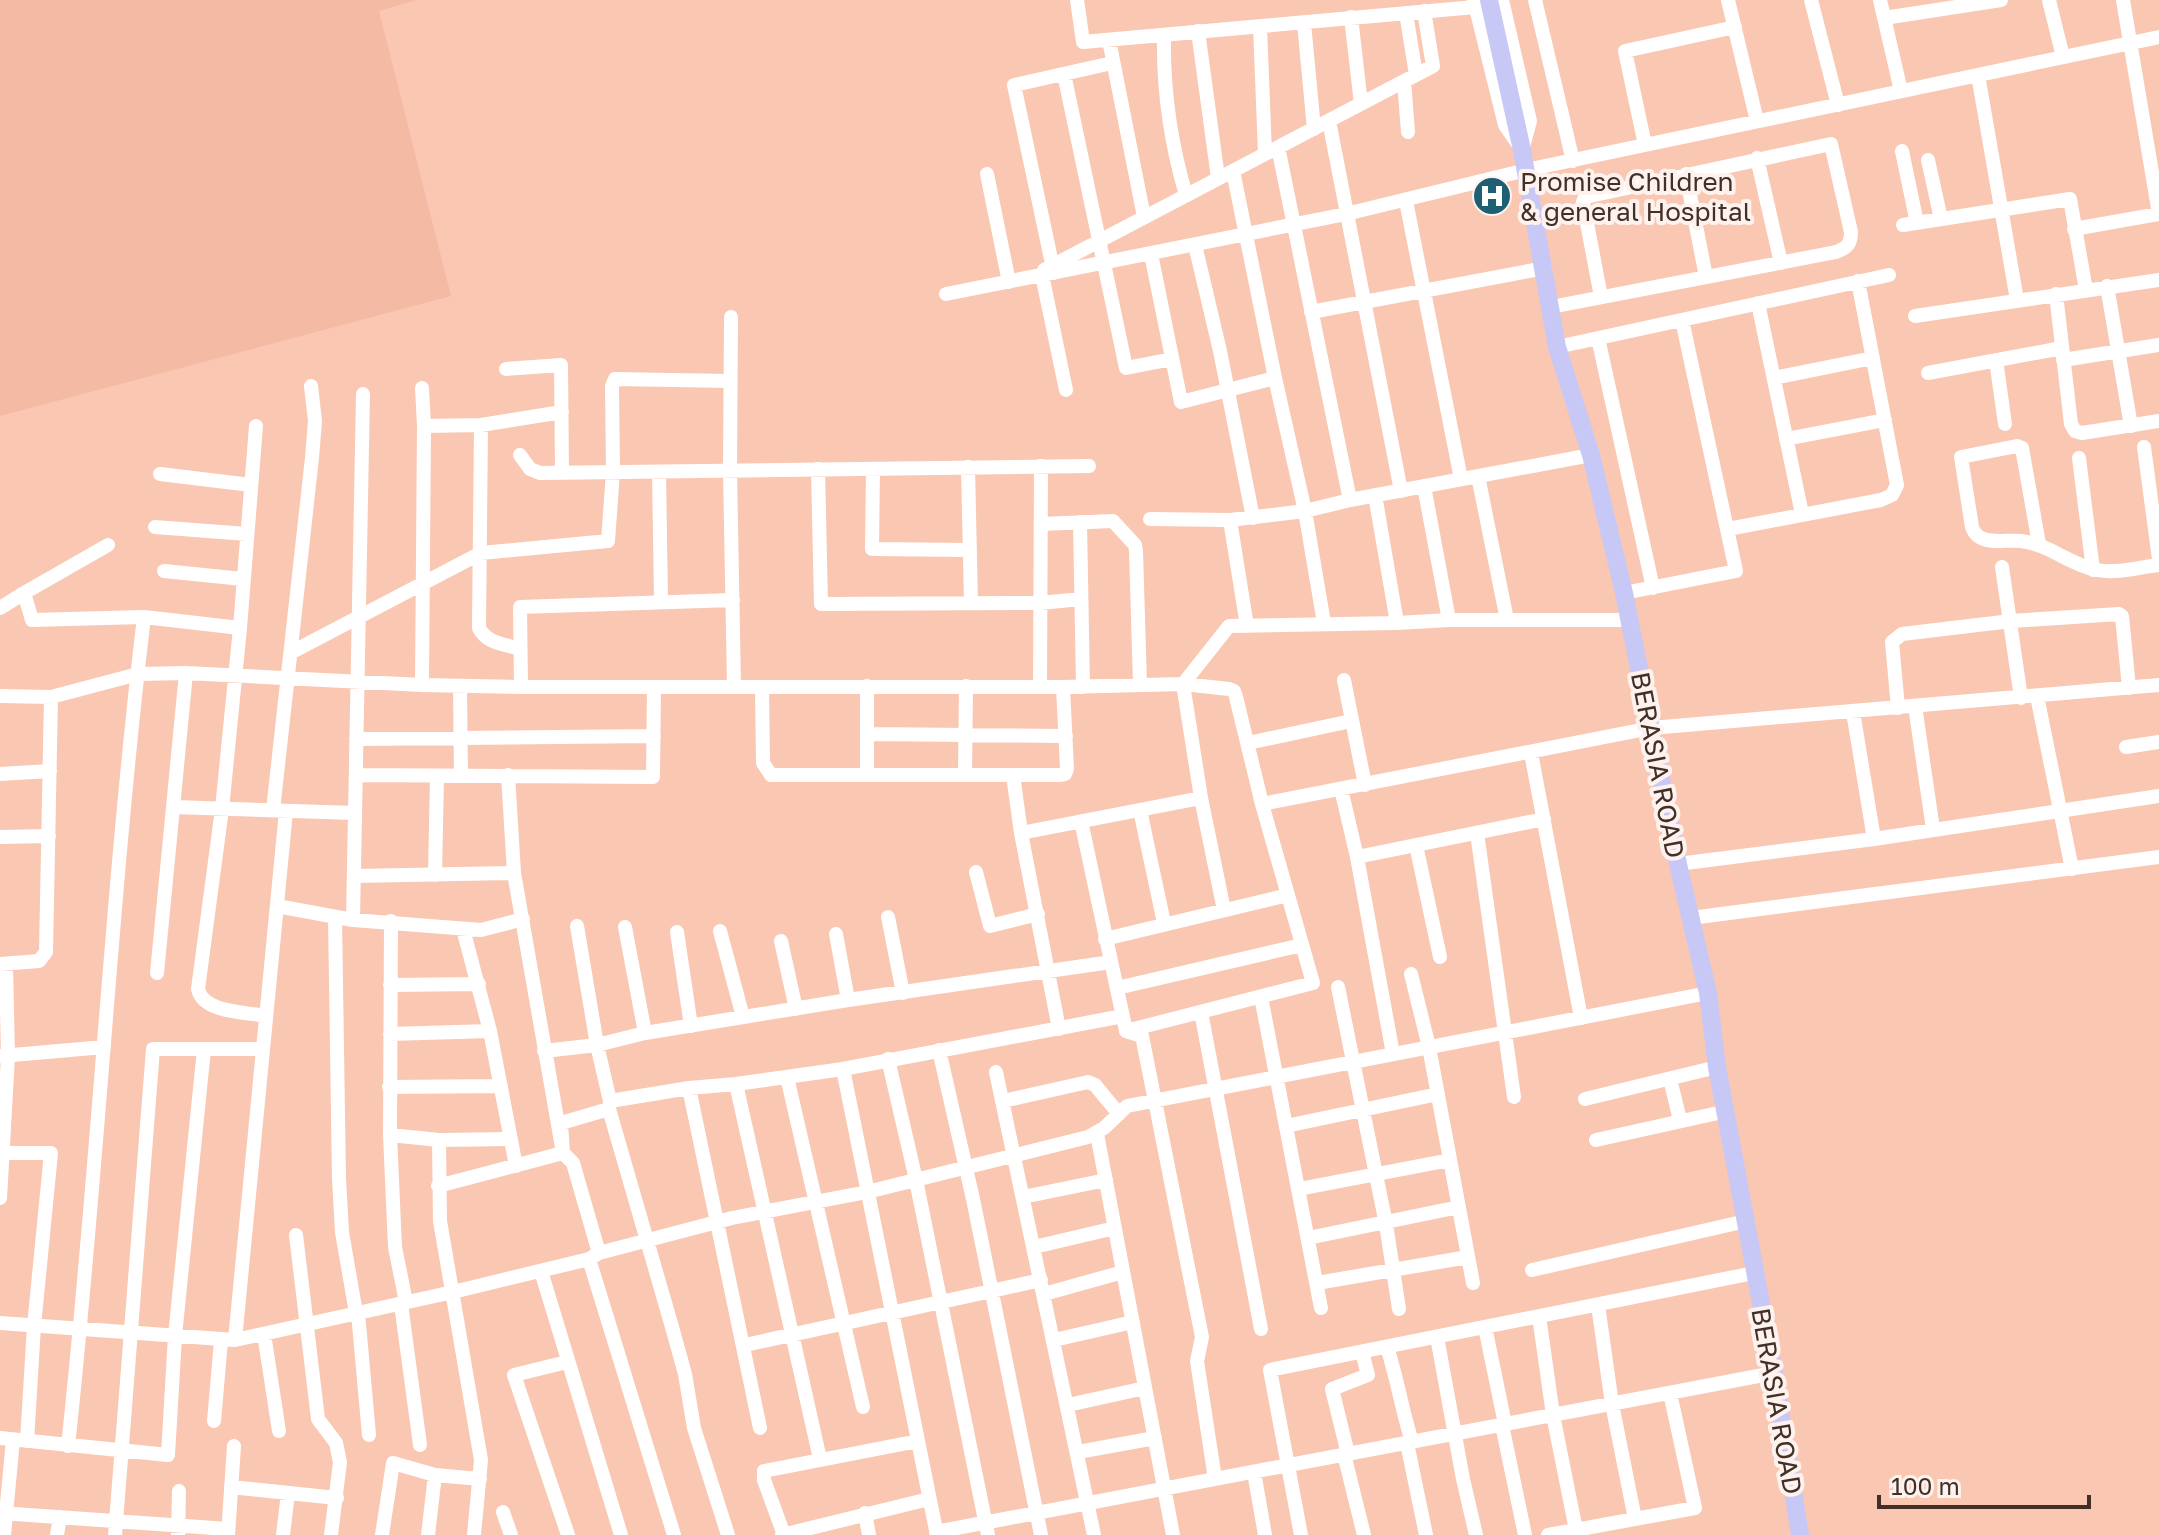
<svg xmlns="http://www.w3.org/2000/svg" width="2159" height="1535" viewBox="0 0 2159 1535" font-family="'Golos Text',sans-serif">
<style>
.built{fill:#f4baa3}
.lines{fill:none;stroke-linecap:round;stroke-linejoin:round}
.minor{stroke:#fff;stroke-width:14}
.major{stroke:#c8c8f7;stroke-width:18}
.labels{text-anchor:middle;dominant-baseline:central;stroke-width:8;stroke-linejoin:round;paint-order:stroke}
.poi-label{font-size:26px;fill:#422f27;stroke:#fdf2ee;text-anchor:start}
.street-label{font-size:26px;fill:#422f27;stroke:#fdf2ee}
</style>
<rect width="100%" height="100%" fill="#fac7b2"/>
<path class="built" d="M 0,0 L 416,0 L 379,11 L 451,296 L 0,416 Z"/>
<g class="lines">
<path class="minor" d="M 1077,0 L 1083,42 L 1475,7
M 1474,0 L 1505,125 L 1518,144
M 1502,0 L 1530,121 L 1523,147
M 1535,0 L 1573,161
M 1728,0 L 1757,121
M 1811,0 L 1838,105
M 1880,0 L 1901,91
M 2049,0 L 2063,57
M 1406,13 L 1416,75
M 1351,17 L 1361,104
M 1884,18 L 2001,0
M 1304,23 L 1314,129
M 1260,26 L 1265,154
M 1198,31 L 1218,178
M 1164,35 C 1163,91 1170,141 1186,195
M 1109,40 L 1144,217
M 1064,74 L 1126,368 L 1172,359
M 1978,75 L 2017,300
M 1404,81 L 1408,132
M 1329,121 L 1401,491
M 1645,145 L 1625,51 L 1735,27
M 1278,147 L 1350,500
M 1902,151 L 1917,223
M 1757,158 L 1781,263
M 1928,160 L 1941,219
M 1233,171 L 1275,378 L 1305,511 L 1324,623
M 987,174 L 1009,282
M 1686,174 L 1706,277
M 1406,201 L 1461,479
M 1903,225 L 2070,199 L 2086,290
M 2074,229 L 2159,214 L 2123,0
M 1195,245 L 1220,351 L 1253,518
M 1151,254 L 1181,402 L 1275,378
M 1044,270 L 1433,66 L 1424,11
M 1054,273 L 1014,85 L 1112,63
M 1042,275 L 1066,390
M 2107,286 L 2131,426
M 946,294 L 1346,214 L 1526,170 L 2159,37
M 2056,294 L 2071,424 L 2075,431 L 2082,433 L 2159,421
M 1758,303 L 1802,514
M 1551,307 L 1836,252 C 1847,248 1851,244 1851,232 L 1831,144 L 1585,197 L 1583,202 L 1601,297
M 1311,312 L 1545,268
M 1915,316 L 2159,280
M 731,317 L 730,471 L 734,686
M 1598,338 L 1653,588
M 1557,347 L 1889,275
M 1996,360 L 2005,424
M 2063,360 L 2159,345
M 506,369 L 561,365 L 562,473
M 1928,373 L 2062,348
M 1774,378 L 1873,358
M 481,425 L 479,628 C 487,644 505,644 520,649
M 424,426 L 481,425 L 562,412
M 1786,439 L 1885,420
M 2144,447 L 2159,559
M 520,455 L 530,469 L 540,473 L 1089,466
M 2079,458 L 2093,570
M 968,467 L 971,603
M 818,469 L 821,604 L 1040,603 L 1081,599
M 873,469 L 872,549 L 970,550
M 659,472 L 661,600
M 160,474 L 251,485
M 1478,476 L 1507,620
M 1424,486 L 1449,620
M 1375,495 L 1397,623
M 1150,519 L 1230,520 L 1305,511 L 1350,500 L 1591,455
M 1230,520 L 1247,626
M 1080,522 L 1083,687
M 1041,524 L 1113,521 L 1135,545 L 1136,551 L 1140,685
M 155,527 L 247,534
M 1728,529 L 1881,500 L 1892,495 L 1897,485 L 1858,281
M 2039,544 L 2022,448 L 2017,446 L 1961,457 L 1972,527 C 1978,547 2005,539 2021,541 C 2049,544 2070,565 2097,570 C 2116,574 2140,567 2159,565
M 2002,567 L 2021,698
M 164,571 L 243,579
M 24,593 L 108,545
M 1624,593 L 1736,571 L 1682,320
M 0,608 L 24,593 L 32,620 L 144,617
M 240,628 L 256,426
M 292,652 L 481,553 L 608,541 L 613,472 L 612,386 L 615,379 L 729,381
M 1344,680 L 1365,785
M 422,685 L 424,426 L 422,388
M 460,686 L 461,776
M 867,686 L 867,775
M 521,687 L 520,607 L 733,600
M 762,687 L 763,763 L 771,775 L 1059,775 L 1065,774 L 1067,769 L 1063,687
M 1040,687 L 1041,466
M 0,696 L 51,697 L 138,674 L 186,673 L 422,685 L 521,687 L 1063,687 L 1183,684 L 1229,689 L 1234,691 L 1236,697 L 1262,804 L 1313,983 L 1126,1031
M 2037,696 L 2072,869
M 1915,706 L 1933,829
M 1898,708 L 1892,642 L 1902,634 L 2011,621 L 2119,614 L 2122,616 L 2129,688
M 1853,712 L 1874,839
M 867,734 L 1066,736
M 356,739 L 654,736
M 1248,743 L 1351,721
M 2126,747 L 2159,742
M 1531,753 L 1581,1018
M 0,774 L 50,771
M 356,775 L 653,777 L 654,688
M 508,775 L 514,873 L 563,1153 L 573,1163 L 599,1253
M 965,775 L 966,686
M 1013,775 L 1021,833 L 1059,1029
M 1341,789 L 1357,857 L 1393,1054
M 1262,804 L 1651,728 L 2159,685
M 173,807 L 355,813
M 273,810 L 312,458 L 315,421 L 311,386
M 1140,810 L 1164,923
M 1081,821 L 1126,1031 L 1142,1036 L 1202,1337 L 1197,1361 L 1215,1479
M 1021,833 L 1201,798
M 1477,833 L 1514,1097
M 0,837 L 49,836
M 1416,845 L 1440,957
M 1357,857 L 1544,819
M 1678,864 L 1874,839 L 2159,796
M 976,872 L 990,926 L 1038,914
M 435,875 L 437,776
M 354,876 L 514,873
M 277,906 L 353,920 L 481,930 L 523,919
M 1224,910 L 1201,798 L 1183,684 L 1229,626 L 1397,623 L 1449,620 L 1629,620
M 335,917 L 339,1179 L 342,1232 L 356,1313
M 888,917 L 903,993
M 1691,918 L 2159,857
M 353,920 L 363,394
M 391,921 L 390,1135 L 395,1247 L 406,1302
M 577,926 L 597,1045 L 610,1101 L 609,1109 L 672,1327 L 685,1374 L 694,1428 L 728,1535
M 625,927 L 645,1033
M 463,929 L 490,1031 L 516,1166
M 720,931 L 743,1017
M 677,932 L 691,1026
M 836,934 L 848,1000
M 1105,939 L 1288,895
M 781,941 L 796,1009
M 0,964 L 39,961 L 46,952 L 51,697
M 157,973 L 186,673
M 1411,974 L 1429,1047 L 1473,1283
M 390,985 L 479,984
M 1338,987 L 1386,1224 L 1399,1309
M 1117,988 L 1302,945
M 1261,997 L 1321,1308
M 1201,1012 L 1261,1329
M 390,1034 L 490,1031
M 939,1050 L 973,1199 L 1041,1535
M 544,1051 L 597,1045 L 645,1033 L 848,1000 L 1111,962
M 1,1056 L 104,1047
M 888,1059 L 916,1180 L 988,1535
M 843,1069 L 937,1535
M 996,1072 L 1094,1535
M 787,1077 L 863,1407
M 1670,1079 L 1680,1120
M 736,1084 L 820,1459
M 389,1087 L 501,1086
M 689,1088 L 760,1428
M 1585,1099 L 1717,1067
M 610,1101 L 689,1088 L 736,1084 L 843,1069 L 1123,1016
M 1003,1101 L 1088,1082 L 1095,1085 L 1119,1114
M 1286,1126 L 1438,1094
M 1097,1134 L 1173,1535
M 390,1135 L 439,1140 L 511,1139
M 439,1140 L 440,1221 L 481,1460 L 474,1535
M 1596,1140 L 1727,1111
M 0,1153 L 51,1153 L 34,1326 L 27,1441
M 438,1186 L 563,1153 L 561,1123 L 609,1109
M 1299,1189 L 1450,1160
M 1023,1197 L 1106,1180
M 0,1198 L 8,1056 L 6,964
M 296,1235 L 318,1419 L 336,1443 L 340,1462 L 331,1535
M 1308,1238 L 1459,1207
M 1034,1247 L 1115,1228
M 589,1259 L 674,1535
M 1532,1270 L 1746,1221
M 541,1271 L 621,1535
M 1317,1283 L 1468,1257
M 1044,1294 L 1123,1272
M 401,1304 L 420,1445
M 1598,1305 L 1612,1404 L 1635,1519
M 358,1313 L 369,1435
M 1539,1316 L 1553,1415 L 1576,1530
M 0,1323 L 235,1340 L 453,1292 L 589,1259 L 599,1253 L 732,1218 L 867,1192 L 1088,1137 L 1104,1128 L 1127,1106 L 1708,993
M 1485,1327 L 1505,1424
M 264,1334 L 279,1431
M 1437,1337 L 1463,1479 L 1476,1535
M 235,1340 L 286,811
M 1054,1340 L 1133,1322
M 745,1345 L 1041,1280
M 1387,1347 C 1397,1378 1402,1410 1412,1442
M 567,1362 L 514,1375 L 568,1535
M 1068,1405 L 1145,1388
M 214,1421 L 221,1341
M 1502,1425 L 1525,1535
M 0,1438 L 168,1455 L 175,1336 L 204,1049
M 1407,1443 L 1426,1535
M 68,1446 C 98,1170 111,893 144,617 L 240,628 L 222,809 L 198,989 C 203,1013 246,1012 266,1016
M 1078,1452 L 1155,1438
M 1344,1454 L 1364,1535
M 1348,1454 L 1332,1389 L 1368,1375 L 1362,1352
M 1254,1472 L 1265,1535
M 231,1487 L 337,1498
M 503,1512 L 511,1535
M 0,1513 L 228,1529
M 865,1513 L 869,1535
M 936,1532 L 1774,1373
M 4,1535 L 13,1440
M 57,1535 L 60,1517
M 115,1535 L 153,1049 L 263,1049
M 178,1535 L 179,1491
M 228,1535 L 234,1446
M 283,1535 L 288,1493
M 382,1535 L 393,1463 L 435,1475
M 428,1535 L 435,1475 L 480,1479
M 782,1535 L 929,1499
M 784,1535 L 764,1480 L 764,1471 L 918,1441
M 1301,1535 L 1270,1370 L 1754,1273
M 1548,1535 L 1695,1508 L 1670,1393"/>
<path class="major" d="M 1489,0 L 1522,150 L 1557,347 L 1591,455 L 1624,593 L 1678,864 L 1708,993 L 1717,1067 L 1774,1373 L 1800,1535"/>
</g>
<defs>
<symbol id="hospital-disc" viewBox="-11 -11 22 22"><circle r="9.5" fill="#1e5f74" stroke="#fdf2ee"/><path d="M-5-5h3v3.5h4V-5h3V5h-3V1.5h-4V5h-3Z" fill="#fff"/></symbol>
</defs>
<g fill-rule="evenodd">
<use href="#hospital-disc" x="1470" y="174" width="44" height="44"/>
</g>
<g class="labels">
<g class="poi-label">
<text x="1520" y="181">Promise Children<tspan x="1520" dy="30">&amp; general Hospital</tspan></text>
</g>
<g class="street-label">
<text transform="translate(1658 765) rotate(79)">BERASIA ROAD</text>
<text transform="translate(1777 1401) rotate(80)">BERASIA ROAD</text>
</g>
</g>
<path d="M1879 1495v12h210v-12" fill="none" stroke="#422f27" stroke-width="4"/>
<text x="1891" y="1495" font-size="24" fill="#422f27" stroke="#fdf2ee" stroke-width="6" paint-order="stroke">100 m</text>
</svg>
